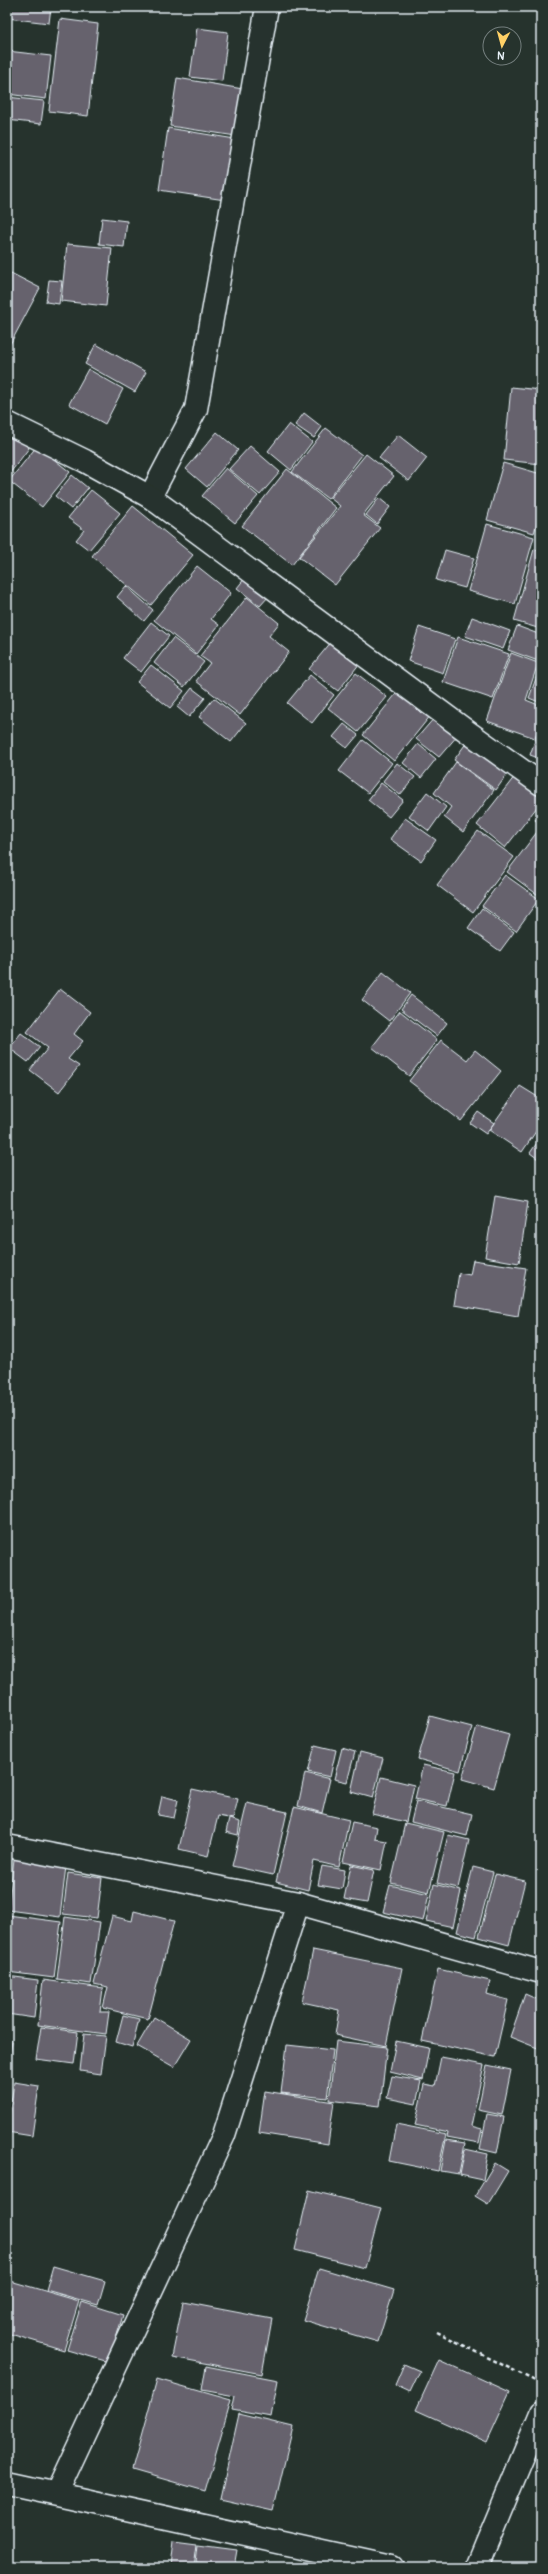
<svg xmlns="http://www.w3.org/2000/svg" width="548" height="2574" viewBox="0 0 548 2574" font-family="Pangolin,sans-serif">
<style>
.building{fill:#66626d;stroke:#e8f1f8}
.lines{fill:none;stroke-linecap:round;stroke-linejoin:round}
.minor-casing{stroke:#e8f1f8;stroke-width:25}
.tertiary-casing{stroke:#e8f1f8;stroke-width:25}
.secondary-casing{stroke:#e8f1f8;stroke-width:25}
.path{stroke:#e8f1f8;stroke-width:2.5;stroke-dasharray:4 3;stroke-linecap:butt}
.minor{stroke:#26332d;stroke-width:22}
.tertiary{stroke:#26332d;stroke-width:22}
.secondary{stroke:#26332d;stroke-width:22}
</style>
<rect width="100%" height="100%" fill="#26332d"/>
<filter id="ink" filterUnits="userSpaceOnUse"><feTurbulence type="fractalNoise" baseFrequency=".025" numOctaves="2"/><feDisplacementMap in="SourceGraphic" scale="8" xChannelSelector="R" yChannelSelector="G"/><feConvolveMatrix kernelMatrix="1 2 1 2 8 2 1 2 1" color-interpolation-filters="sRGB"/></filter>
<g filter="url(#ink)">
<path class="building" d="M 7,7 L 51,7 L 49,23 L 7,18 Z
M 60,19 L 98,24 L 88,116 L 49,111 Z
M 197,28 L 228,32 L 222,81 L 190,77 Z
M 7,51 L 51,56 L 46,99 L 7,94 Z
M 177,78 L 243,89 L 236,136 L 170,126 Z
M 7,97 L 44,101 L 41,124 L 7,120 Z
M 168,128 L 235,139 L 225,200 L 159,190 Z
M 102,218 L 127,221 L 124,247 L 99,244 Z
M 67,244 L 112,248 L 106,306 L 61,301 Z
M 7,271 L 40,288 L 7,350 Z
M 49,280 L 62,281 L 59,304 L 46,302 Z
M 96,344 L 146,372 L 135,392 L 85,364 Z
M 88,369 L 123,389 L 105,424 L 69,404 Z
M 511,387 L 541,390 L 541,464 L 504,460 Z
M 304,413 L 322,427 L 314,438 L 295,425 Z
M 289,424 L 312,442 L 291,470 L 268,451 Z
M 326,428 L 362,455 L 328,499 L 292,472 Z
M 217,432 L 238,450 L 207,487 L 186,469 Z
M 10,433 L 29,448 L 7,477 L 7,437 Z
M 398,435 L 427,458 L 409,481 L 379,458 Z
M 37,446 L 70,472 L 42,507 L 9,481 Z
M 250,446 L 280,472 L 260,495 L 229,469 Z
M 366,454 L 394,476 L 363,515 L 380,528 L 335,585 L 299,557 L 340,506 L 330,498 Z
M 503,463 L 541,474 L 541,510 L 534,533 L 487,520 Z
M 226,468 L 258,496 L 235,523 L 202,496 Z
M 287,469 L 336,508 L 292,565 L 242,526 Z
M 72,475 L 88,488 L 71,509 L 55,496 Z
M 91,490 L 120,513 L 89,550 L 76,540 L 84,530 L 68,518 Z
M 379,498 L 390,507 L 377,524 L 366,515 Z
M 133,506 L 193,555 L 151,605 L 92,556 Z
M 487,524 L 534,537 L 515,604 L 468,591 Z
M 534,549 L 541,551 L 541,629 L 514,621 Z
M 445,550 L 474,558 L 465,588 L 436,580 Z
M 197,566 L 231,593 L 211,619 L 219,625 L 196,654 L 154,620 Z
M 245,578 L 269,596 L 260,606 L 237,588 Z
M 126,586 L 153,610 L 144,621 L 117,597 Z
M 247,597 L 279,623 L 269,636 L 289,652 L 240,715 L 196,681 L 210,663 L 200,656 Z
M 472,617 L 510,631 L 503,649 L 465,636 Z
M 151,622 L 169,636 L 141,672 L 123,658 Z
M 517,626 L 541,635 L 541,662 L 508,650 Z
M 419,627 L 455,639 L 443,673 L 408,661 Z
M 458,637 L 509,654 L 493,699 L 443,682 Z
M 173,638 L 204,662 L 184,687 L 154,663 Z
M 332,641 L 360,663 L 338,691 L 309,669 Z
M 511,653 L 538,663 L 526,700 L 541,706 L 541,720 L 535,738 L 487,721 Z
M 541,664 L 541,703 L 529,698 Z
M 151,665 L 184,691 L 170,708 L 137,682 Z
M 356,673 L 387,697 L 358,732 L 328,708 Z
M 310,675 L 334,695 L 312,723 L 287,703 Z
M 192,688 L 205,698 L 189,717 L 177,707 Z
M 400,689 L 431,715 L 394,761 L 363,735 Z
M 214,698 L 246,723 L 231,742 L 199,717 Z
M 435,717 L 458,735 L 439,757 L 416,739 Z
M 541,723 L 541,759 L 530,755 Z
M 344,724 L 358,735 L 347,748 L 333,737 Z
M 363,740 L 392,763 L 368,793 L 339,771 Z
M 467,742 L 508,773 L 496,790 L 454,760 Z
M 418,744 L 436,759 L 421,778 L 403,763 Z
M 456,762 L 494,790 L 463,832 L 444,817 L 451,807 L 434,793 Z
M 397,763 L 415,777 L 400,795 L 383,781 Z
M 515,776 L 541,796 L 541,802 L 505,848 L 477,825 Z
M 381,783 L 403,800 L 389,817 L 368,800 Z
M 427,792 L 446,807 L 429,831 L 409,816 Z
M 541,812 L 541,825 L 535,820 Z
M 405,818 L 436,840 L 421,861 L 390,839 Z
M 540,828 L 541,892 L 538,895 L 507,872 Z
M 478,831 L 514,857 L 473,912 L 437,885 Z
M 505,875 L 539,899 L 516,931 L 482,906 Z
M 482,908 L 514,932 L 500,951 L 468,928 Z
M 383,972 L 410,993 L 389,1021 L 362,1000 Z
M 60,989 L 90,1012 L 74,1034 L 83,1041 L 68,1059 L 79,1066 L 59,1092 L 30,1070 L 48,1048 L 27,1032 Z
M 411,995 L 447,1023 L 437,1036 L 401,1009 Z
M 400,1011 L 437,1040 L 409,1076 L 372,1047 Z
M 21,1033 L 40,1047 L 28,1062 L 9,1048 Z
M 441,1040 L 467,1060 L 475,1050 L 501,1071 L 461,1121 L 409,1081 Z
M 520,1086 L 541,1099 L 541,1124 L 522,1152 L 489,1130 Z
M 478,1112 L 494,1123 L 486,1134 L 470,1123 Z
M 541,1137 L 541,1161 L 530,1153 Z
M 495,1196 L 528,1202 L 519,1263 L 485,1257 Z
M 473,1260 L 526,1268 L 518,1316 L 454,1305 L 459,1273 L 470,1275 Z
M 430,1716 L 472,1727 L 460,1771 L 418,1759 Z
M 477,1726 L 509,1735 L 494,1788 L 462,1779 Z
M 315,1745 L 336,1750 L 330,1777 L 308,1772 Z
M 342,1748 L 355,1752 L 347,1782 L 334,1779 Z
M 360,1752 L 383,1758 L 373,1798 L 351,1792 Z
M 423,1765 L 455,1772 L 447,1806 L 415,1799 Z
M 305,1773 L 330,1779 L 322,1813 L 298,1806 Z
M 381,1777 L 414,1785 L 406,1822 L 372,1814 Z
M 192,1789 L 238,1799 L 233,1819 L 218,1816 L 208,1856 L 179,1849 Z
M 162,1796 L 178,1800 L 174,1818 L 158,1815 Z
M 416,1801 L 472,1814 L 467,1836 L 411,1822 Z
M 247,1803 L 287,1812 L 273,1875 L 232,1866 Z
M 294,1807 L 349,1820 L 339,1867 L 314,1861 L 308,1890 L 276,1882 Z
M 229,1819 L 240,1822 L 238,1835 L 226,1832 Z
M 352,1822 L 377,1827 L 375,1839 L 387,1841 L 381,1870 L 343,1862 Z
M 405,1823 L 444,1832 L 429,1892 L 391,1883 Z
M 448,1835 L 469,1840 L 458,1888 L 437,1883 Z
M 14,1859 L 66,1866 L 60,1917 L 8,1910 Z
M 351,1865 L 374,1870 L 367,1903 L 344,1899 Z
M 322,1866 L 345,1870 L 342,1889 L 318,1885 Z
M 473,1867 L 493,1872 L 476,1937 L 457,1932 Z
M 68,1873 L 102,1878 L 97,1918 L 63,1914 Z
M 495,1874 L 525,1881 L 509,1945 L 479,1937 Z
M 434,1884 L 461,1891 L 453,1927 L 426,1921 Z
M 390,1885 L 429,1894 L 423,1921 L 383,1912 Z
M 134,1911 L 174,1921 L 148,2019 L 103,2008 L 108,1987 L 94,1984 L 112,1916 L 132,1921 Z
M 8,1915 L 61,1922 L 54,1978 L 7,1972 Z
M 65,1917 L 100,1922 L 91,1984 L 57,1979 Z
M 313,1950 L 402,1968 L 386,2046 L 335,2035 L 339,2010 L 302,2002 Z
M 438,1969 L 490,1981 L 487,1994 L 508,2000 L 495,2057 L 422,2041 Z
M 7,1976 L 38,1980 L 34,2018 L 7,2014 Z
M 43,1980 L 103,1988 L 100,2012 L 109,2012 L 106,2034 L 38,2025 Z
M 525,1994 L 541,2001 L 540,2049 L 510,2037 Z
M 123,2015 L 139,2019 L 132,2047 L 116,2042 Z
M 154,2017 L 191,2039 L 174,2067 L 137,2046 Z
M 41,2027 L 78,2032 L 74,2064 L 36,2059 Z
M 84,2034 L 106,2036 L 101,2074 L 80,2071 Z
M 7,2040 L 12,2041 L 7,2080 Z
M 336,2041 L 387,2047 L 380,2106 L 329,2100 Z
M 396,2041 L 429,2048 L 423,2080 L 390,2072 Z
M 287,2045 L 333,2050 L 327,2098 L 281,2093 Z
M 441,2057 L 484,2065 L 471,2126 L 482,2129 L 479,2143 L 447,2137 L 448,2132 L 415,2125 L 424,2084 L 435,2086 Z
M 487,2065 L 511,2070 L 502,2115 L 478,2110 Z
M 392,2076 L 421,2081 L 416,2104 L 387,2098 Z
M 14,2082 L 39,2086 L 32,2136 L 7,2132 Z
M 265,2091 L 334,2102 L 328,2144 L 259,2133 Z
M 487,2114 L 504,2117 L 497,2153 L 480,2149 Z
M 396,2124 L 446,2134 L 438,2171 L 389,2161 Z
M 446,2140 L 465,2143 L 459,2174 L 440,2171 Z
M 465,2149 L 488,2154 L 483,2180 L 460,2175 Z
M 495,2163 L 508,2171 L 488,2204 L 475,2196 Z
M 309,2190 L 381,2208 L 365,2268 L 295,2250 Z
M 53,2266 L 105,2281 L 98,2305 L 46,2290 Z
M 319,2268 L 394,2290 L 378,2342 L 303,2320 Z
M 7,2280 L 79,2301 L 64,2350 L 7,2333 Z
M 82,2302 L 123,2315 L 109,2362 L 67,2350 Z
M 183,2302 L 272,2319 L 262,2374 L 172,2357 Z
M 439,2360 L 510,2392 L 487,2442 L 416,2410 Z
M 404,2364 L 420,2371 L 410,2392 L 395,2385 Z
M 206,2366 L 278,2380 L 271,2417 L 232,2410 L 235,2396 L 202,2390 Z
M 157,2379 L 231,2400 L 205,2491 L 132,2470 Z
M 239,2414 L 293,2427 L 273,2511 L 220,2499 Z
M 174,2541 L 197,2544 L 194,2567 L 171,2567 Z
M 198,2545 L 237,2550 L 234,2567 L 196,2562 Z
M 296,2561 L 318,2565 L 318,2567 L 295,2567 Z
M 196,2564 L 219,2567 L 196,2567 Z"/>
<g class="lines">
<defs>
<path id="minor" d="M 150,497 L 196,409 L 267,7
M 7,2483 L 392,2567
M 57,2492 L 224,2135 L 298,1903
M 477,2567 L 541,2413"/>
<path id="tertiary" d="M 7,423 L 85,461 L 150,497 L 468,732 L 541,784"/>
<path id="secondary" d="M 7,1846 L 298,1903 L 541,1972"/>
</defs>
<use href="#minor" class="minor-casing"/>
<use href="#tertiary" class="tertiary-casing"/>
<use href="#secondary" class="secondary-casing"/>
<path class="path" d="M 437,2332 L 539,2383"/>
<use href="#minor" class="minor"/>
<use href="#tertiary" class="tertiary"/>
<use href="#secondary" class="secondary"/>
</g>
</g>
<rect width="548" height="2574" fill="none" stroke="#26332d" stroke-width="24"/>
<rect x="12" y="12" width="524" height="2550" fill="none" stroke="#e8f1f8" stroke-width="1.5" filter="url(#ink)"/>
<g transform="translate(502 46) rotate(186)"><circle r="19" fill="#26332d" stroke="#747f7e"/>
<path d="M0-3L7 15L0 10L-7 15Z" fill="#ffd166"/>
<text y="-6" font-size="11" font-weight="bold" text-anchor="middle" fill="#e8f1f8">N</text>
</g>
</svg>
